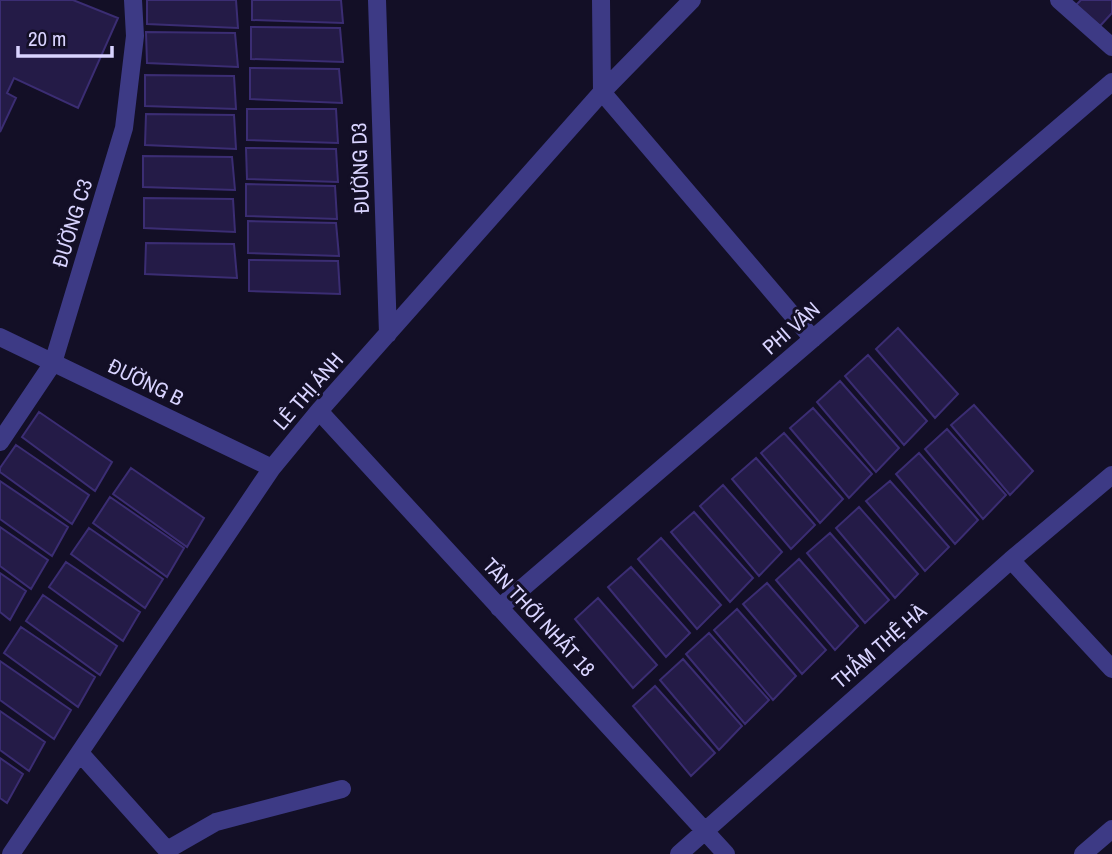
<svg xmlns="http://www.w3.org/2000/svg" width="1112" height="854" viewBox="0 0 1112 854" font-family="'Archivo Narrow',sans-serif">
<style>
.building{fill:#241b47;stroke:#3b2d73;stroke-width:2}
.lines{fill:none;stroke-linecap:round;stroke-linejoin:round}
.minor{stroke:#3d3a85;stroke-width:18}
.labels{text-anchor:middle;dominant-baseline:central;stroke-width:6;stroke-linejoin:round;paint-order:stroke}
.street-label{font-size:21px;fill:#d9d4ff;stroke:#130f26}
</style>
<rect width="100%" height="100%" fill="#130f26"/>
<path class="building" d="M 0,0 L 73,0 L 118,18 L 78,108 L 14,78 L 7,93 L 16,98 L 0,132 Z
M 147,0 L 236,0 L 238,28 L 147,24 Z
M 252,0 L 341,0 L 343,23 L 252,20 Z
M 1081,0 L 1112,0 L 1112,13 L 1100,26 L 1076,5 Z
M 251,27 L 340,28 L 343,62 L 251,59 Z
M 146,32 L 235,33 L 238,67 L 147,63 Z
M 250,68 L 339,69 L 342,103 L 250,99 Z
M 145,75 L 234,76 L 236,109 L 145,106 Z
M 247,109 L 336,109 L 338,143 L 247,140 Z
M 146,114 L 234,115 L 236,149 L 145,145 Z
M 246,148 L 336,149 L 338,182 L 247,179 Z
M 143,156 L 232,157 L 235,190 L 143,187 Z
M 246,184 L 335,186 L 337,219 L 246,216 Z
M 144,198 L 233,199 L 235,232 L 144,228 Z
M 248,221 L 336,223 L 339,256 L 248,253 Z
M 146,243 L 234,244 L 237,278 L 145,274 Z
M 249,260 L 338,261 L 340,294 L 249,291 Z
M 898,328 L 958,394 L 935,418 L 876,349 Z
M 868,355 L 927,421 L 904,445 L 845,376 Z
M 840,381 L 899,448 L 876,472 L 817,402 Z
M 974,405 L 1033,471 L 1010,495 L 951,425 Z
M 813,408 L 872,474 L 849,498 L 790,428 Z
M 39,412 L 112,462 L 95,491 L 22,437 Z
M 947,429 L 1006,495 L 983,519 L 925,449 Z
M 784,433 L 843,499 L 820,523 L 761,453 Z
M 16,445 L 89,495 L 72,524 L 0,472 L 0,468 Z
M 919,453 L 978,520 L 955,544 L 896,474 Z
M 756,458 L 815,525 L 791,549 L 732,479 Z
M 131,468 L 204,518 L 187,547 L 113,494 Z
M 0,481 L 68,527 L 52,556 L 0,519 Z
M 890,481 L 949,547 L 925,571 L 866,501 Z
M 723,485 L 782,552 L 759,576 L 700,506 Z
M 110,497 L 184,548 L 167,577 L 93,523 Z
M 859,507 L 918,574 L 895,598 L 836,528 Z
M 694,512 L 753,578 L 730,602 L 671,532 Z
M 0,527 L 48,560 L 31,589 L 0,566 Z
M 89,528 L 163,579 L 145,608 L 71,554 Z
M 830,533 L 889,600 L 865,623 L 807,553 Z
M 661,538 L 721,605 L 697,629 L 638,559 Z
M 799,559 L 858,626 L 835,650 L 776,580 Z
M 66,562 L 140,612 L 123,641 L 49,587 Z
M 631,567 L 690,633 L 666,657 L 608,587 Z
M 0,573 L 26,591 L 10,620 L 0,612 Z
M 767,583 L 826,650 L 802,674 L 743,604 Z
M 43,595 L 117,646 L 100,675 L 26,621 Z
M 598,598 L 657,665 L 633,688 L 575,619 Z
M 737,609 L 796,676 L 773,700 L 714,630 Z
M 21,627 L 95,677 L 78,707 L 4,653 Z
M 709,633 L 769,700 L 745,724 L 686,654 Z
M 683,659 L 742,726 L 719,750 L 660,680 Z
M 0,661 L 71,710 L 54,739 L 0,700 Z
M 655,686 L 715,753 L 691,776 L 633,706 Z
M 0,711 L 45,742 L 29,771 L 0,750 Z
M 0,758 L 23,774 L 7,803 L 0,798 Z"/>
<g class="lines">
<path class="minor" d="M 377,0 L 388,334
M 601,0 L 602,92 L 813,339
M 1059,0 L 1112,47
M 0,337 L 272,468
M 319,411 L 726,854
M 0,442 L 53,363 L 124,128 L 135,36 L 133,0
M 1011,560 L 1112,669
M 499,608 L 1112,82
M 80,753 L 167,850 L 168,854
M 167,850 L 216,822 L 342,789
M 11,854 L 272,468 L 319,411 L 602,92 L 692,0
M 679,854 L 1011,560 L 1112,475
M 1083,854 L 1112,829"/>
</g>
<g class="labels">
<g class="street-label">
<text transform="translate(360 168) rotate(-92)">ĐƯỜNG D3</text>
<text transform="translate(72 223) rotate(-73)">ĐƯỜNG C3</text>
<text transform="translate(791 328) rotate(-41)">PHI VÂN</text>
<text transform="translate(146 382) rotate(26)">ĐƯỜNG B</text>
<text transform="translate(308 391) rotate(-49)">LÊ THỊ ÁNH</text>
<text transform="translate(539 617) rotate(47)">TÂN THỚI NHẤT 18</text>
<text transform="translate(879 646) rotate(-41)">THẨM THỆ HÀ</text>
</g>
</g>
<path d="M18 46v10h94v-10" fill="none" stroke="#d9d4ff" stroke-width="3.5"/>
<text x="28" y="46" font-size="21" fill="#d9d4ff" stroke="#130f26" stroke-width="5" paint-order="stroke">20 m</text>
</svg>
